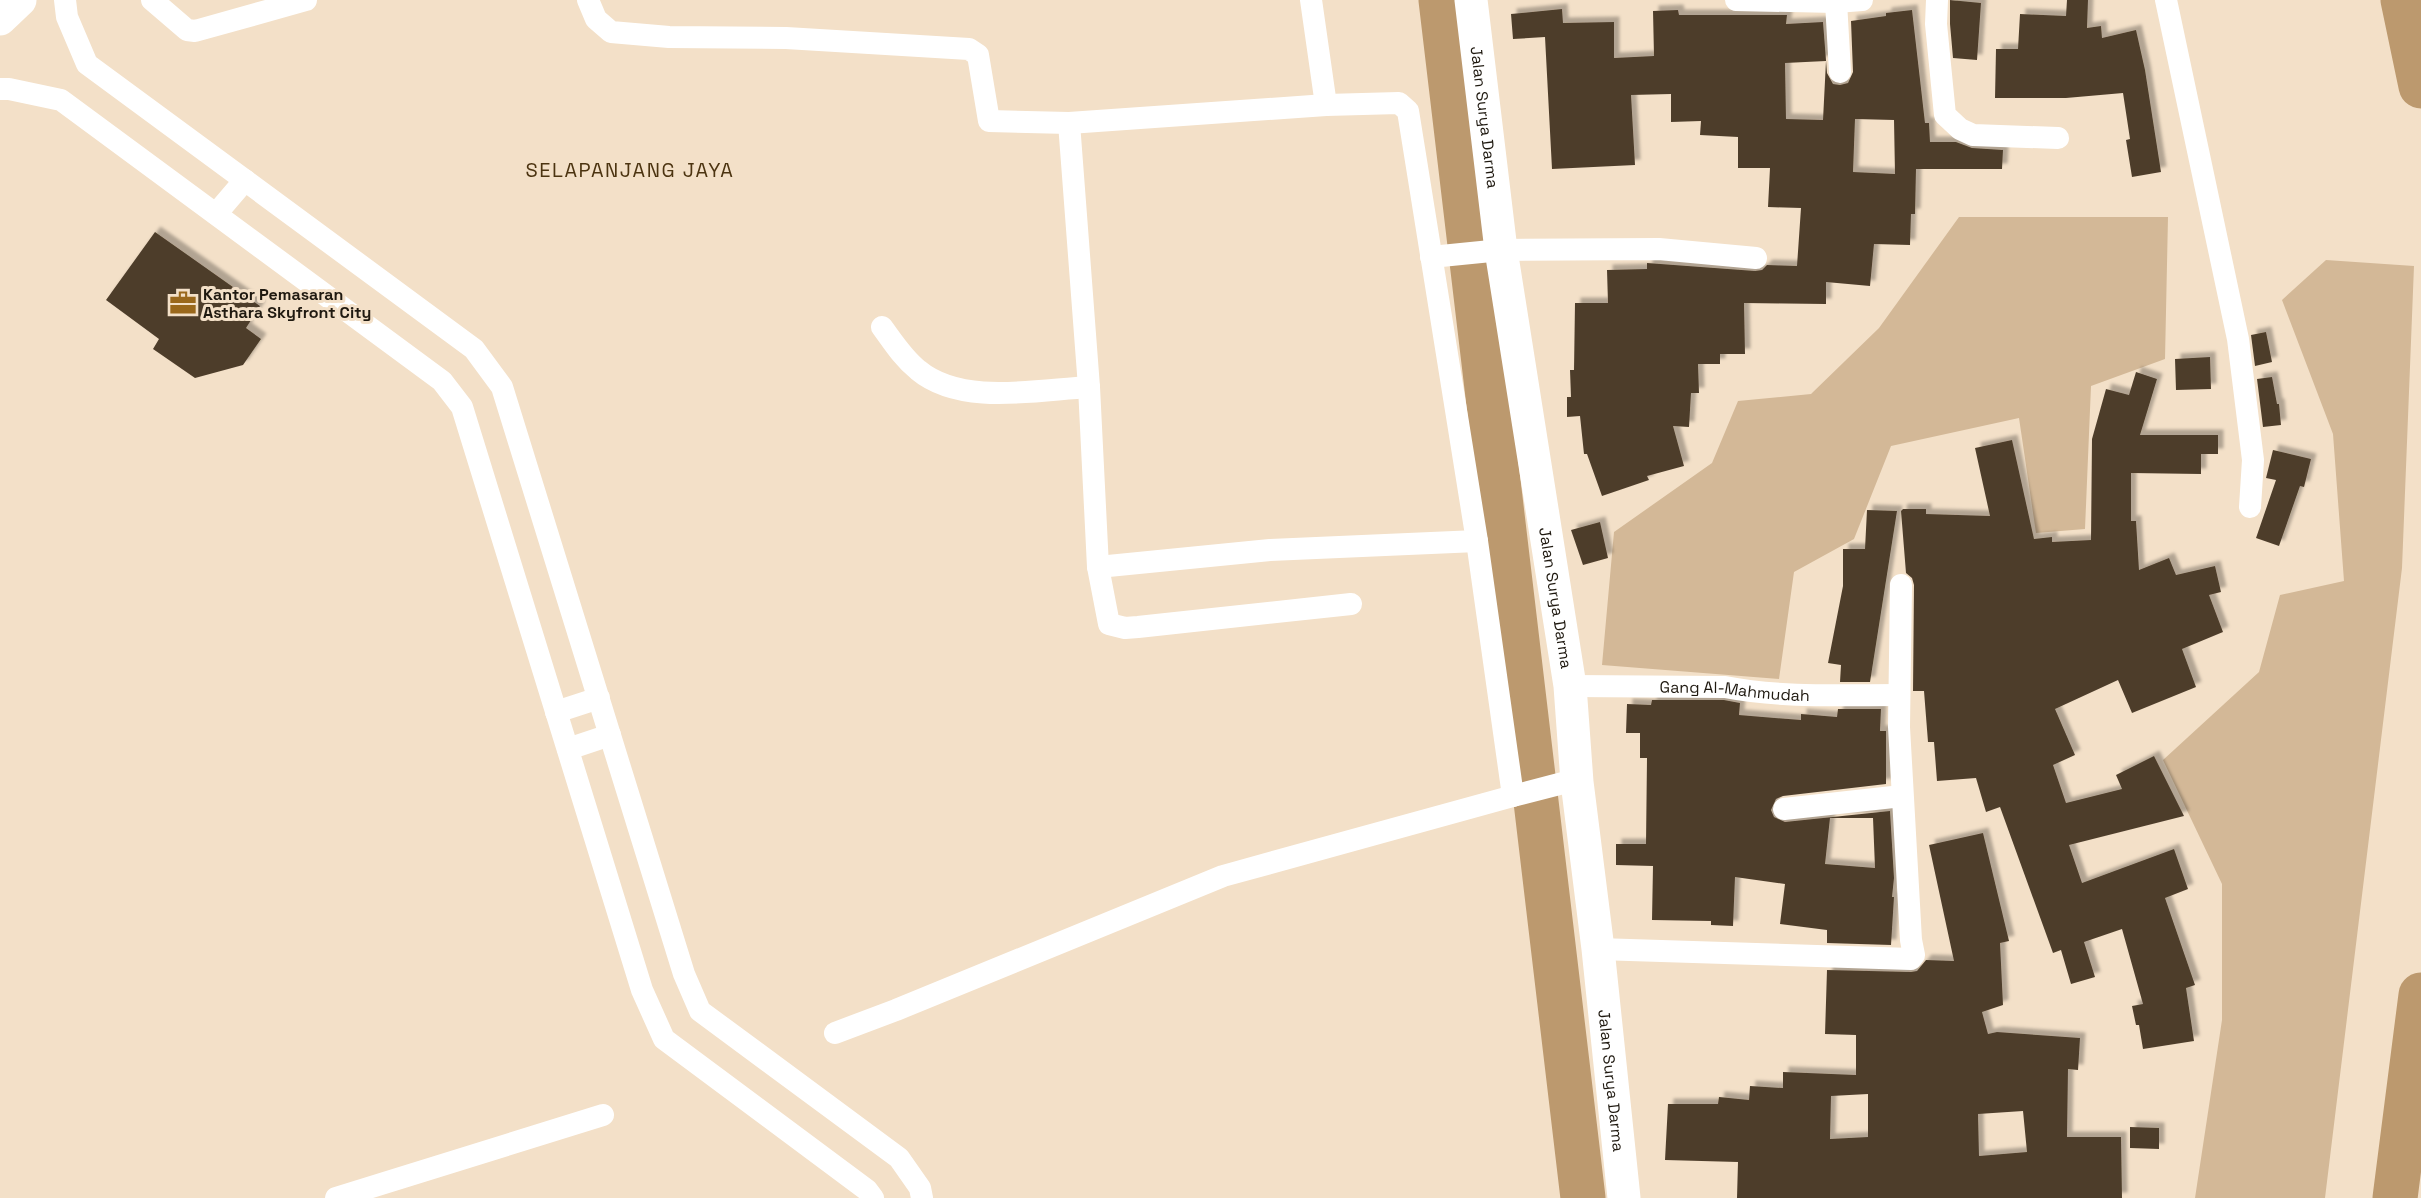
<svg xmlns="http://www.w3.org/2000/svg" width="2421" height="1198" viewBox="0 0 2421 1198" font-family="'Space Grotesk',sans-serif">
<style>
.green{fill:#d3b897}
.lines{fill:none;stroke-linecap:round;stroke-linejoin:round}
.river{stroke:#bc996e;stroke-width:45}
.building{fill:#4e3e2b;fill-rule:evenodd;filter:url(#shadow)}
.street{stroke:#fff;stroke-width:22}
.secondary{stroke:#fff;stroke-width:33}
.primary{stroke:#fff;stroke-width:33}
.labels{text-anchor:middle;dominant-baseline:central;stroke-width:6;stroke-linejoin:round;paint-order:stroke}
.street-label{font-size:16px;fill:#1f1910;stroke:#f3e0c8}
.poi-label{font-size:16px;font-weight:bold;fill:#1f1910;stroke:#f3e0c8;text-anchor:start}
.quarter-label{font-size:20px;letter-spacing:1.5px;fill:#4c3411;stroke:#f3e0c8}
</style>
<defs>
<filter id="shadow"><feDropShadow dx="5.5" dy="-5.5" stdDeviation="1.5" flood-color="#0004"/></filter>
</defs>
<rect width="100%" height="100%" fill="#f3e0c8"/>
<path class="green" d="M 1959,217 L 2168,217 L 2165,359 L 2091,386 L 2085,529 L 2036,533 L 2019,418 L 1891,446 L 1854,539 L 1794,572 L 1779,679 L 1602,665 L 1614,532 L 1712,463 L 1738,401 L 1811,394 L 1879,328 Z
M 2326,260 L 2414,266 L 2402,568 L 2325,1198 L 2195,1198 L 2222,1020 L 2222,884 L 2163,760 L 2259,672 L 2280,595 L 2344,581 L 2333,434 L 2282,300 Z"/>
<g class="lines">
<path class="river" d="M 1441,0 L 1583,1198
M 2403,0 L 2421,86
M 2395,1198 L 2421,995"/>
</g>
<path class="building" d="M 1950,0 L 1981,3 L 1977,60 L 1953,58 L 1950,24 Z
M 2067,0 L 2088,0 L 2087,28 L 2101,26 L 2102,38 L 2136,30 L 2145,70 L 2161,172 L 2132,177 L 2126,140 L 2130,139 L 2123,93 L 2066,98 L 1995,98 L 1996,49 L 2018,49 L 2020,14 L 2066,16 Z
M 1562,9 L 1563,23 L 1614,22 L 1614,58 L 1654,56 L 1653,11 L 1678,10 L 1679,15 L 1787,15 L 1786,24 L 1823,22 L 1827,73 L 1833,84 L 1840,85 L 1848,83 L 1853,72 L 1851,21 L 1886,16 L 1886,13 L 1912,10 L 1925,123 L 1929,123 L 1930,142 L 1956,142 L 1972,148 L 2003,150 L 2002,169 L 1916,169 L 1915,214 L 1911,214 L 1910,245 L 1874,244 L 1870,286 L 1826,282 L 1826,304 L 1744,303 L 1745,354 L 1720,354 L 1720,364 L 1698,364 L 1699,393 L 1691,393 L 1689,427 L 1673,426 L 1684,466 L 1647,476 L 1649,480 L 1602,496 L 1587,454 L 1584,454 L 1580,416 L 1567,417 L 1567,397 L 1571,397 L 1570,370 L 1574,370 L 1575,303 L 1608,303 L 1607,270 L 1647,269 L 1647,263 L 1755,271 L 1762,270 L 1767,265 L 1797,266 L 1801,208 L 1768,207 L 1770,168 L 1738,168 L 1738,137 L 1700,135 L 1701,121 L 1671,122 L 1671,94 L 1631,95 L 1635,165 L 1552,169 L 1545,37 L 1513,39 L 1511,14 ZM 1826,61 L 1823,120 L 1786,119 L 1785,63 ZM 1855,119 L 1894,120 L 1895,174 L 1853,172 Z
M 155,232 L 260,306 L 246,328 L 261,339 L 243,365 L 195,378 L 153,349 L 159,339 L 106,300 Z
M 2266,332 L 2272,362 L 2255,366 L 2251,335 Z
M 2210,357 L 2211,389 L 2176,390 L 2175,359 Z
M 2136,372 L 2157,379 L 2140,435 L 2218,435 L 2218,454 L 2201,454 L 2201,474 L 2131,473 L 2131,521 L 2136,521 L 2139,570 L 2169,558 L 2176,575 L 2215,566 L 2221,592 L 2209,595 L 2223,632 L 2182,649 L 2196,687 L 2132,713 L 2118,680 L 2055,709 L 2075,755 L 2053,765 L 2066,803 L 2122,789 L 2116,775 L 2154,756 L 2184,816 L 2069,845 L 2082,883 L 2174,849 L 2188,889 L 2165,898 L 2195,985 L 2186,988 L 2194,1041 L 2143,1049 L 2139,1025 L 2136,1025 L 2132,1006 L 2143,1004 L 2122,929 L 2084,942 L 2095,977 L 2071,984 L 2061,950 L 2053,953 L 2000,807 L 1986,812 L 1976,778 L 1937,781 L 1934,742 L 1928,742 L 1924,691 L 1913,691 L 1914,585 L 1912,578 L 1906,573 L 1901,511 L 1903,509 L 1926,509 L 1926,514 L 1990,516 L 1975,448 L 2012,440 L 2034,539 L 2052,537 L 2052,542 L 2091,540 L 2092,439 L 2106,389 L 2129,395 Z
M 2272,377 L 2277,404 L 2279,404 L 2281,425 L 2263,427 L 2257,379 Z
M 2273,450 L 2311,459 L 2304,487 L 2300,486 L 2279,546 L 2256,538 L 2276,480 L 2266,478 Z
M 1867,510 L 1897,511 L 1870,682 L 1840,682 L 1841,665 L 1828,663 L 1843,586 L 1843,549 L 1865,549 Z
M 1600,522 L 1608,558 L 1583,565 L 1571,530 Z
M 1652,700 L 1724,700 L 1740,703 L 1739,715 L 1801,720 L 1801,714 L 1837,717 L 1838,709 L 1881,709 L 1880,731 L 1886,731 L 1886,784 L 1783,796 L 1776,799 L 1771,810 L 1774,817 L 1785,822 L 1890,811 L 1894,878 L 1892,897 L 1894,897 L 1891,945 L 1827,943 L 1827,930 L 1780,924 L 1785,884 L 1735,877 L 1733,926 L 1711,925 L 1711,921 L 1652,920 L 1653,866 L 1616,865 L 1616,844 L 1646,844 L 1647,758 L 1640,758 L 1640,733 L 1626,733 L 1627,704 L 1651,705 ZM 1830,818 L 1873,818 L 1875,868 L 1825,864 Z
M 1983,833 L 2009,941 L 2000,943 L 2003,1005 L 1982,1012 L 1988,1034 L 1997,1032 L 2080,1038 L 2078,1070 L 2068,1069 L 2067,1137 L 2121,1137 L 2122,1198 L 1737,1198 L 1738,1162 L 1665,1160 L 1668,1104 L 1718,1104 L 1719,1097 L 1749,1100 L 1750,1086 L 1783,1088 L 1783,1072 L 1856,1075 L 1856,1035 L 1825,1034 L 1827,970 L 1911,972 L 1917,971 L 1926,960 L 1954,961 L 1929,845 ZM 1868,1094 L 1868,1137 L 1830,1139 L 1831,1096 ZM 2023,1111 L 2027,1152 L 1979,1156 L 1978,1114 Z
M 2130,1127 L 2159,1128 L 2159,1149 L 2130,1148 Z"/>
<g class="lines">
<g class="street">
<path d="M 65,0 L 67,17 L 87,64 L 474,349 L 502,387 L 684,974 L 700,1011 L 899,1158 L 920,1188 L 922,1198"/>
<path d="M 152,0 L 187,30 L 195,31 L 306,0"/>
<path d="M 588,0 L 596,19 L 611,32 L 669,37 L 786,38 L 969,49 L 978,55 L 989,121 L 1069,123 L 1326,105 L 1399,103 L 1408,111 L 1477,541 L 1513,796"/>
<path d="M 1311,0 L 1326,105"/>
<path d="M 1736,0 L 1836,2 L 1862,0"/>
<path d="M 1937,0 L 1936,24 L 1945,115 L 1960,129 L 1973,135 L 2058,138"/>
<path d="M 2166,0 L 2238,339 L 2253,460 L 2250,507"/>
<path d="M 1836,2 L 1840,72"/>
<path d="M 0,89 L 9,89 L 61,100 L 442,381 L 462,407 L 642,990 L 664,1039 L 867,1190 L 873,1198"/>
<path d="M 1069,123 L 1089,387 L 1098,567 L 1109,624 L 1125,628 L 1138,627 L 1351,604"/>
<path d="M 216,214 L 245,180"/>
<path d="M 1431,257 L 1501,250 L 1659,249 L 1756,258"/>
<path d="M 882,327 C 893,342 903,358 918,370 C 961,406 1036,390 1089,387"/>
<path d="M 1098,567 L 1270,550 L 1477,541"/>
<path id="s1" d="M 1570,686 L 1725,687 C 1782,698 1841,695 1899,695"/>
<path d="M 556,712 L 599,698"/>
<path d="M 568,749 L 610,735"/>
<path d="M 1784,809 L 1902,796"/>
<path d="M 1598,949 L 1911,959 L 1914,955 L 1911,940 L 1899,727 L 1901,585"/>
<path d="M 835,1033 L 896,1010 L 1223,876 L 1513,796 L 1563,783 L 1577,782"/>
<path d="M 336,1198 L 603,1115"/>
</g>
<path class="secondary" d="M 0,19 L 20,0"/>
<path class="primary" id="s2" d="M 1471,0 L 1501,250 L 1570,686 L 1577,782 L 1598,949 L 1624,1198"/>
</g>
<defs>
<symbol id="office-bare" viewBox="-9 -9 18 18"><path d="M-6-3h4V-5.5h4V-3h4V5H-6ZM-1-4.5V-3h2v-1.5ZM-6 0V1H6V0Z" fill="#9a681c" stroke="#f3e0c8" stroke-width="2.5" paint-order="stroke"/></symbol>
</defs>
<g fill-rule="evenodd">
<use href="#office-bare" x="164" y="284" width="38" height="38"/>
</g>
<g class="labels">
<g class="street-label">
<text stroke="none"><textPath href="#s2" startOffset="118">Jalan Surya Darma</textPath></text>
<text stroke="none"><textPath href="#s2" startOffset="604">Jalan Surya Darma</textPath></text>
<text stroke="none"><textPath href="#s1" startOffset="165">Gang Al-Mahmudah</textPath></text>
<text stroke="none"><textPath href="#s2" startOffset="1090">Jalan Surya Darma</textPath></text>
</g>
<g class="poi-label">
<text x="203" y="294">Kantor Pemasaran<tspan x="203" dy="18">Asthara Skyfront City</tspan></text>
</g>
<g class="quarter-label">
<text x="630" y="170">SELAPANJANG JAYA</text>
</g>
</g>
</svg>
